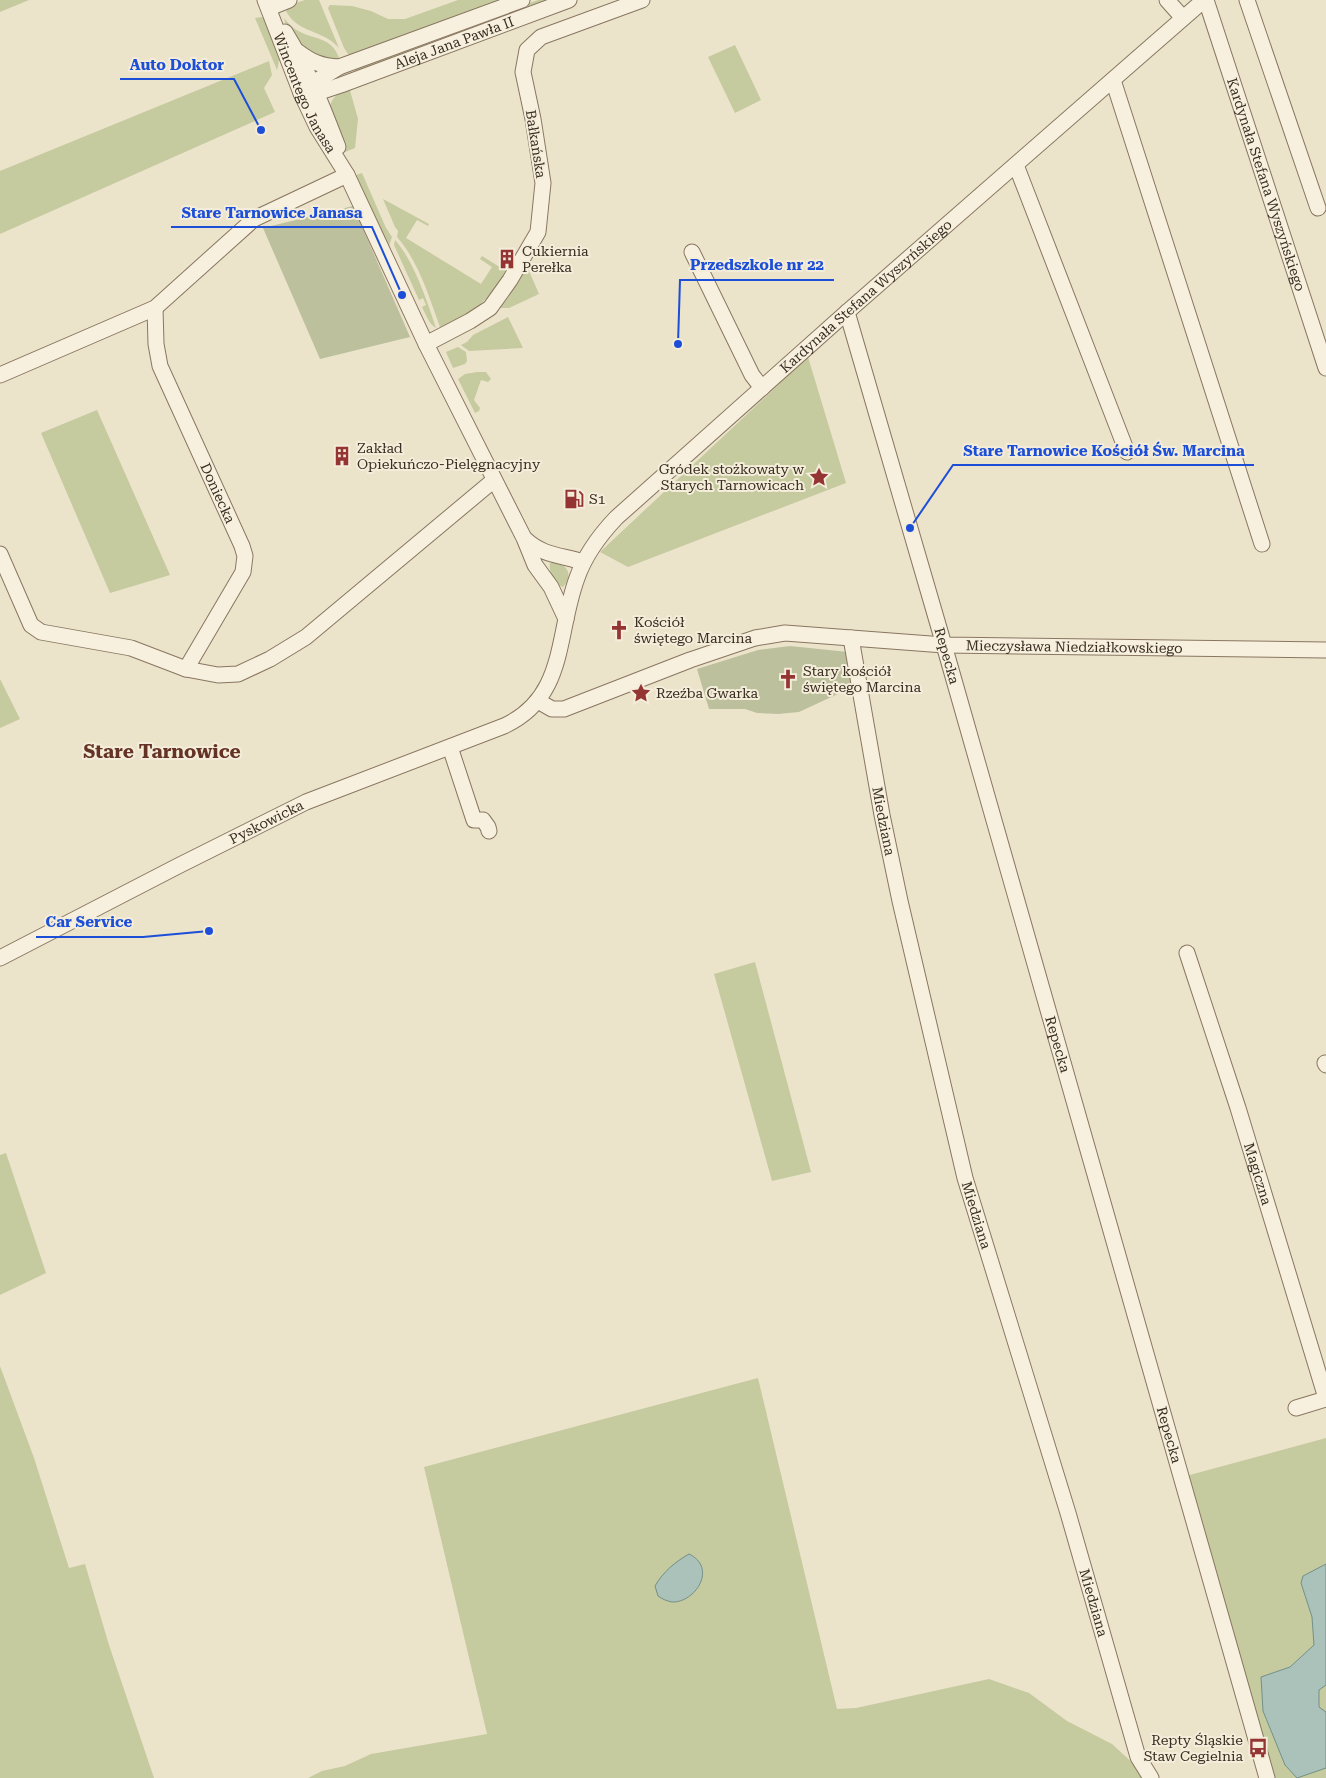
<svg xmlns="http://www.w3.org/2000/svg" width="1326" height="1778" viewBox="0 0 1326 1778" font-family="'Roboto Serif',serif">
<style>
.green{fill:#c5ca9f}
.cemetery{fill:#bcc09d}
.water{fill:#abc2bb;stroke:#729089}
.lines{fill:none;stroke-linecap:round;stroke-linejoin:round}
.minor-casing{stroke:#897660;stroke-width:17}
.minor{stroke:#f7f0de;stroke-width:15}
.labels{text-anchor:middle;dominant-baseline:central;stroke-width:4;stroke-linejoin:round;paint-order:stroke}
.street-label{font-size:14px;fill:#3a2e22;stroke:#f4edda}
.poi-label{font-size:14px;fill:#3a2e22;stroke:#f4edda;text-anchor:start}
.district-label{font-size:19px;font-weight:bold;fill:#643325;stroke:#f4edda}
.leader{fill:none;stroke:#1d4ed8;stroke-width:2}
.callout-dot{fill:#1d4ed8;stroke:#f4edda;stroke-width:2}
.callout-label{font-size:15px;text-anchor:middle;font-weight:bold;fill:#1d4ed8;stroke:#f4edda;stroke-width:4;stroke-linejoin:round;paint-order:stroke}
</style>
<rect width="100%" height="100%" fill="#ece3cb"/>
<path class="green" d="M 0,0 L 29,0 L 0,12 Z
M 305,0 L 319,0 L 339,48 C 323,29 298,34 286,11 L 293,4 Z
M 458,0 L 505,0 L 350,57 L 344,48 L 328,8 L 330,5 L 352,6 L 371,11 L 388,19 L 405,19 Z
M 538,0 L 546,0 L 547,4 L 356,74 L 354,68 Z
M 262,17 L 266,20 C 274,37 283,52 277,70 L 255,18 Z
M 284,18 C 287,22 291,26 295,29 C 313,41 333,35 340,61 L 328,62 L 296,45 L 285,22 Z
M 735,45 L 761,100 L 735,113 L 708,57 Z
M 269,61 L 272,75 L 264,88 L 275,112 L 0,234 L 0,171 Z
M 349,87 L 358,119 L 355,148 L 345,152 C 341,141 326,114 331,103 C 334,95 342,91 349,87 Z
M 362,173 L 386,228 L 392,237 L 389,246 L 356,175 Z
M 383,199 L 429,224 L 428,226 L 417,220 L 406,238 L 481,284 L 492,267 L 480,259 L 482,256 L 506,271 C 490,298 471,318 440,327 C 429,297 419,262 397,237 L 398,231 L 395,227 Z
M 395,240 C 414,261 427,301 436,328 C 429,324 426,315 422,307 L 426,305 L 423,298 L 419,300 L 394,245 Z
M 526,264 L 539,294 L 509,308 L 496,308 Z
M 508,317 L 523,348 L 469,351 L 461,345 L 467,342 L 473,335 Z
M 458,347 L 466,352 L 467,361 L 465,364 L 453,368 L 446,352 Z
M 808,357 L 846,483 L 628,567 L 600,552 Z
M 477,372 L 486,372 L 491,379 L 488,382 L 481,380 L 474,400 L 480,408 L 479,411 L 475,413 L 458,379 L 465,374 Z
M 97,410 L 170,575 L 110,593 L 41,433 Z
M 554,562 C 569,565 573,576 563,587 C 555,585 548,570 550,563 Z
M 0,679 L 20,719 L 0,728 Z
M 755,962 L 811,1172 L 772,1181 L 714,974 Z
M 6,1153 L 46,1273 L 0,1295 L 0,1155 Z
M 0,1366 L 34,1458 L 69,1568 L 85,1564 L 109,1645 L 154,1778 L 0,1778 Z
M 758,1378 L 837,1709 L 856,1708 L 989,1679 L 1029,1693 L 1067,1721 L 1112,1744 L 1149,1778 L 308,1778 L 322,1771 L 345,1766 L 371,1754 L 487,1734 L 424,1467 Z
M 1326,1438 L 1326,1778 L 1270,1778 L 1186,1476 Z"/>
<path class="cemetery" d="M 353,206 L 410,337 L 320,359 L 263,228 Z
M 790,646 L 848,652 L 855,686 L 799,712 L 778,714 L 757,713 L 745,709 L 709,709 L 697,669 L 758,650 Z"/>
<path class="water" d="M 689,1554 C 718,1568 695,1603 672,1602 C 667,1601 662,1599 658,1596 L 655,1586 C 663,1572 675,1562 689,1554 Z
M 1326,1564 L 1326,1685 L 1319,1690 L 1319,1707 L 1326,1712 L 1326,1768 L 1297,1778 L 1285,1765 L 1263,1711 L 1261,1677 L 1290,1667 L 1314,1645 L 1312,1617 L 1301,1583 L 1303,1576 Z"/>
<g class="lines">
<defs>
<g id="minor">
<path id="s1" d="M 265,0 L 301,93 L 317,127 L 347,175 L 426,344 L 524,538 L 535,565 L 551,587 L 566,619"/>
<path d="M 1167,0 L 1183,18"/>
<path id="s2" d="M 1206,0 L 1326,368"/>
<path d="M 1247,0 L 1318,208"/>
<path d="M 269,8 L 289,0"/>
<path d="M 285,32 C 308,69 323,108 338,147"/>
<path d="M 297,51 C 312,62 320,66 339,67"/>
<path d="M 1113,80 L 1262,544"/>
<path id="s3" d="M 301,93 L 317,93 L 341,85 L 569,0"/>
<path d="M 301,93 L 313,83 L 339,67 L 522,0"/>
<path d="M 1016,165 L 1127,452"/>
<path d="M 692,252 L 752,375 L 762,388"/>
<path id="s4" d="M 155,308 L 156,344 L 160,366 L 242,546 L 245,556 L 243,572 L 186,669"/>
<path id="s5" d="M 847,312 L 944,645 L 1267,1778"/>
<path d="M 426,344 L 470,321 L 490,308 L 510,280 L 538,232 L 543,183 L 533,119 L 523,72 L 527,50 L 541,37 L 642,0"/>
<path d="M 0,375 L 155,308 L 254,219 L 347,175"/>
<path d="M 525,539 C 543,556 561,555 583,562"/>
<path d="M 0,554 L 31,625 L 41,632 L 131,648 L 186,669 L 218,675 L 238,674 L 270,659 L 306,637 L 494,480"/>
<path id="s6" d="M 851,638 L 882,815 L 900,901 L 965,1178 L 1068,1513 L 1138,1757 L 1151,1778"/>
<path id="s7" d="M 538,701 L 552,709 L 564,709 L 690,660 L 755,638 L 785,633 L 944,645 L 1326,650"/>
<path d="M 450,747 L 474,820 L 483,820 L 488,827 L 489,831"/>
<path id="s8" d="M 1187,953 L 1238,1108 L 1326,1398"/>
<path id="s9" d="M 0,958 L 178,866 L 306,802 L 504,726 C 567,697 556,634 577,578 C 585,555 599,536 616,518 L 847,312 L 1204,0"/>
<path d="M 1325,1063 L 1326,1065"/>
<path d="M 1296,1408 L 1326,1399"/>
</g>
</defs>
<use href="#minor" class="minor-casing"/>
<use href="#minor" class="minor"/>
</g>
<defs>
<symbol id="building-bare" viewBox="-9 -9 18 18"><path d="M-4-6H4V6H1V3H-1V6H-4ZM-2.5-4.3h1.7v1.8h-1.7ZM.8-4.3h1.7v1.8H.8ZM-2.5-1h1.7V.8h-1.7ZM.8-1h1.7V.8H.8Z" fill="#943534" stroke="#f4edda" stroke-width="2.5" paint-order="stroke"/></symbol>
<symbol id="sight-bare" viewBox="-9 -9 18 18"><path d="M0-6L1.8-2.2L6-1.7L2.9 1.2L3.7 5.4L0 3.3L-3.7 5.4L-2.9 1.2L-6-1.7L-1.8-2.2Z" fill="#943534" stroke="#f4edda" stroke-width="2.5" paint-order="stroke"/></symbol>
<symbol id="fuel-bare" viewBox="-9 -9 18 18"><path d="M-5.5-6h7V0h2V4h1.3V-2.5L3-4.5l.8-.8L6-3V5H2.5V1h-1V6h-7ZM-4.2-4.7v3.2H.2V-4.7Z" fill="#943534" stroke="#f4edda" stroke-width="2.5" paint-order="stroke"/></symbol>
<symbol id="church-bare" viewBox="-9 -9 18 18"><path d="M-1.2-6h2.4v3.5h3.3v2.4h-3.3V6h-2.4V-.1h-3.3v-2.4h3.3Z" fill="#943534" stroke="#f4edda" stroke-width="2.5" paint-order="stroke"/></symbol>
<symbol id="bus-bare" viewBox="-9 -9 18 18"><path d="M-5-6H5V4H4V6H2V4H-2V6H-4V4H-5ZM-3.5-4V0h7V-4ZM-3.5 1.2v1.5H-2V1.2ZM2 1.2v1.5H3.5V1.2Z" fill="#943534" stroke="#f4edda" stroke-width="2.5" paint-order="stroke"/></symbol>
</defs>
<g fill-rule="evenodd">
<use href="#building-bare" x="493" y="245" width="28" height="28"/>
<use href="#building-bare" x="328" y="442" width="28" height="28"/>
<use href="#sight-bare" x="805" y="463" width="28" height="28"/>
<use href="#fuel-bare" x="560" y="485" width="28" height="28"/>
<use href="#church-bare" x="605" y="616" width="28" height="28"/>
<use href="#church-bare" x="774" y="665" width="28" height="28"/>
<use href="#sight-bare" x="627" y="679" width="28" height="28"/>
<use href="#bus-bare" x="1244" y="1734" width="28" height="28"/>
</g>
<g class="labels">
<g class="street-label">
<text stroke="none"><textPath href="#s3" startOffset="162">Aleja Jana Pawła II</textPath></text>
<text stroke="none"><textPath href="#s1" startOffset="101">Wincentego Janasa</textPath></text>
<text transform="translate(536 144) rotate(81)">Bałkańska</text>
<text stroke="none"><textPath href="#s2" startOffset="194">Kardynała Stefana Wyszyńskiego</textPath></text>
<text stroke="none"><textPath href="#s9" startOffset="1134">Kardynała Stefana Wyszyńskiego</textPath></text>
<text stroke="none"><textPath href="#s4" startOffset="198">Doniecka</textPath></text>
<text stroke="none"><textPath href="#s7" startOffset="552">Mieczysława Niedziałkowskiego</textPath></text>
<text stroke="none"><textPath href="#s5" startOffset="358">Repecka</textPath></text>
<text stroke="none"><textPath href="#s6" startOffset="186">Miedziana</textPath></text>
<text stroke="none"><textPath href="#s9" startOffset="299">Pyskowicka</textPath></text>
<text stroke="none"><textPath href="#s5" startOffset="762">Repecka</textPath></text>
<text stroke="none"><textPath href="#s8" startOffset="232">Magiczna</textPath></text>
<text stroke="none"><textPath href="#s6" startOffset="591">Miedziana</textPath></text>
<text stroke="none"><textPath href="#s5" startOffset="1168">Repecka</textPath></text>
<text stroke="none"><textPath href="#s6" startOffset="996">Miedziana</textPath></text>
</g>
<g class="poi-label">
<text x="522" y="251">Cukiernia<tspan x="522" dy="16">Perełka</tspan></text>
<text x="357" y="448">Zakład<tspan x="357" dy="16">Opiekuńczo-Pielęgnacyjny</tspan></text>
<text x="804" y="469" text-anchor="end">Gródek stożkowaty w<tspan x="804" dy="16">Starych Tarnowicach</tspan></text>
<text x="589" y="499">S1</text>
<text x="634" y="622">Kościół<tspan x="634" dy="16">świętego Marcina</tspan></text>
<text x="803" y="671">Stary kościół<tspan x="803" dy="16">świętego Marcina</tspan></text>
<text x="656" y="693">Rzeźba Gwarka</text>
<text x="1243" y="1740" text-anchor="end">Repty Śląskie<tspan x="1243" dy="16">Staw Cegielnia</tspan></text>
</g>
<g class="district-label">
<text x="162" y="751">Stare Tarnowice</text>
</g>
</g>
<path class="leader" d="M261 130L234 79H120M402 295L372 227H171M678 344L680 280H834M910 528L953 465H1254M209 931L143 937H36"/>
<g class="callout-dot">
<circle cx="261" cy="130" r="5"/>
<circle cx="402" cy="295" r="5"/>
<circle cx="678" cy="344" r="5"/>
<circle cx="910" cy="528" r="5"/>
<circle cx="209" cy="931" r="5"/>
</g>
<g class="callout-label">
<text x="177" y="70">Auto Doktor</text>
<text x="272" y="218">Stare Tarnowice Janasa</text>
<text x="757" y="270">Przedszkole nr 22</text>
<text x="1104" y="456">Stare Tarnowice Kościół Św. Marcina</text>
<text x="89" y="927">Car Service</text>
</g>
</svg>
